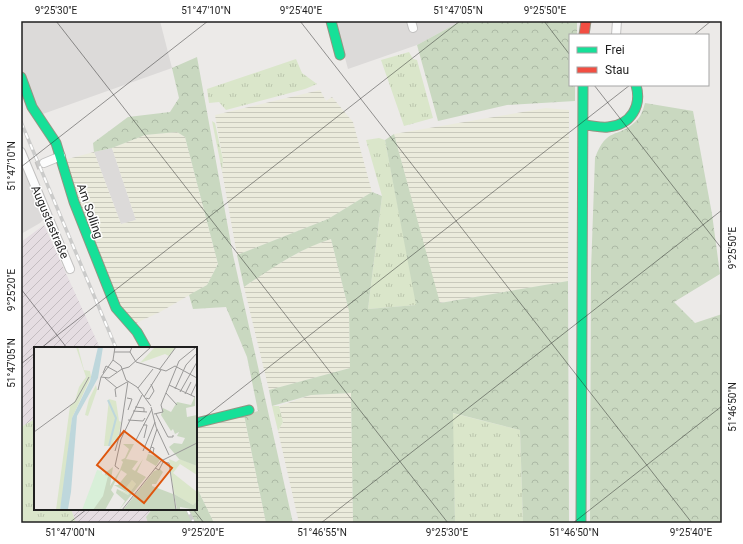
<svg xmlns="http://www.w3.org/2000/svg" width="743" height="544" viewBox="0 0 743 544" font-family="Roboto,sans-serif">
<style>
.residential{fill:#dcdad9}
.industrial{fill:url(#industrial-furrows)}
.farmland{fill:url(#farmland-rules)}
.grass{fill:url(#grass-tufts)}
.forest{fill:url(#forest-crowns)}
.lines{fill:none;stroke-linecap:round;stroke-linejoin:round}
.street-tunnel{stroke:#c3c1c0;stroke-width:8;stroke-dasharray:8 4;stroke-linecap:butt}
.street-casing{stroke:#c2c1c0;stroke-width:10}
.fast-casing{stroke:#939482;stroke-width:11}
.jam-casing{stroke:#939482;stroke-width:11}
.street{stroke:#fcfcfc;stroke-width:8}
.fast{stroke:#16e098;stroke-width:9}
.jam{stroke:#f24e42;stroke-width:9}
.rail-casing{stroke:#cbcbca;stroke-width:3.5}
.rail{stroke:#fff;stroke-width:2;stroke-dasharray:6;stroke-linecap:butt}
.ticks{fill:none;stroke:#1f1f1f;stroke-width:1;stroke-opacity:0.45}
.labels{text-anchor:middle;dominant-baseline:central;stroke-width:3;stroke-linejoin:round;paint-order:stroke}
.street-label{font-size:12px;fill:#1f1f1f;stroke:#fff}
.inset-river{fill:none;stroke:#bed7dc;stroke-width:2}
.inset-road{fill:none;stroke:#9a9998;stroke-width:1}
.view{fill:#de560d;fill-opacity:0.15;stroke:#de560d;stroke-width:2}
.inset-edge{fill:none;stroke:#1f1f1f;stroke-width:2}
.neatline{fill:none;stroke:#1f1f1f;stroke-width:1.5}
.ticks-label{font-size:10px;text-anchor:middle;fill:#1f1f1f}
</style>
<defs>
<pattern id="industrial-furrows" width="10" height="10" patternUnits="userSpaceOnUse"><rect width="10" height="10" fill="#e5dde2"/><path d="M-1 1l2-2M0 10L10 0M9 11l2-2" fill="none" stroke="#c4bdc1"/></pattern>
<pattern id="farmland-rules" width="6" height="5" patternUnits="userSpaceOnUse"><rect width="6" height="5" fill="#ebebdc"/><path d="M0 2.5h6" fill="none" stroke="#c9c9bc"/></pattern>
<pattern id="grass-tufts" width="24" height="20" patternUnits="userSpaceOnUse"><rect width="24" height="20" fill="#dae6ca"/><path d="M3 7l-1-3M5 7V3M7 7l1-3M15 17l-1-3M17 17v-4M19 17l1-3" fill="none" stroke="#bbc5ad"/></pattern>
<pattern id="forest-crowns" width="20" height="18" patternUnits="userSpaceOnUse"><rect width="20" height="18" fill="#c9d8c0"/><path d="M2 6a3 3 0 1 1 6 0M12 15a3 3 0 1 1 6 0" fill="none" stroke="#acb9a5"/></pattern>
</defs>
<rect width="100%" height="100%" fill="#eceae8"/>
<path class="residential" d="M 21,21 L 160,21 L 172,68 L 40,115 L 21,70 Z
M 335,21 L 461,21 L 417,45 L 348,69 Z
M 112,148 L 136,220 L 121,224 L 94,152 Z
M 21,163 L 43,220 L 40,223 L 21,234 Z"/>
<path class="industrial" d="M 44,225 L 100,348 L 35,348 L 35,419 L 21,427 L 21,242 Z
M 71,509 L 152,509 L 146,517 L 148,523 L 76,523 Z"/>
<path class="farmland" d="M 320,90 L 326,101 L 332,97 L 353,122 L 372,192 L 328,219 L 237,255 L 222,171 L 223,160 L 215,115 Z
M 546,108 L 569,110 L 568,281 L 439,303 L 394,134 Z
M 177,132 L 185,137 L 218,264 L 207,285 L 160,312 L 134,324 L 116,306 L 64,160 L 94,152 L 121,224 L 136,220 L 112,148 L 145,135 Z
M 331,239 L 349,311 L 350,368 L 269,390 L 244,287 L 273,267 L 311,246 Z
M 351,393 L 353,523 L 299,523 L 278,431 L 283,422 L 279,406 L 311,395 Z
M 244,415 L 266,523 L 214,523 L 196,486 L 196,428 Z"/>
<path class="grass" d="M 409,52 L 413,59 L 417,60 L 433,118 L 404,126 L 381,60 Z
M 296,59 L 302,73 L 317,84 L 305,89 L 226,110 L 219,102 L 209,103 L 207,89 Z
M 212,121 L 215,123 L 223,160 L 222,171 Z
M 379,138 L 385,140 L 417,305 L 368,309 L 382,196 L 366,140 Z
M 272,406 L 279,406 L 283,422 L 278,431 Z
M 452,413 L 520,430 L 523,523 L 455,523 Z
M 35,419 L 35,509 L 71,509 L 76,523 L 23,523 L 21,515 L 21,427 Z"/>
<path class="forest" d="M 461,21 L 577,21 L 577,35 L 570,35 L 570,85 L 575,85 L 575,101 L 507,105 L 438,121 L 417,45 Z
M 197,57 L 233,255 L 293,523 L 266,523 L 244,415 L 258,411 L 247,357 L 226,307 L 193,309 L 189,295 L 207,285 L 218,264 L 185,137 L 177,132 L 145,135 L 112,148 L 94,152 L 93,143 L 128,117 L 170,112 L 179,98 L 172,68 Z
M 645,103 L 693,111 L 712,214 L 720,274 L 674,302 L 695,323 L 722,314 L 722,523 L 590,523 L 591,270 L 595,158 C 607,126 617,139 635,122 C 641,117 643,110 645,103 Z
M 394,134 L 440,303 L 568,281 L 569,523 L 523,523 L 520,430 L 453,413 L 455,523 L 353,523 L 351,393 L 311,395 L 272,406 L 269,390 L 350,368 L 349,311 L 331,239 C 299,249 272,268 244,287 L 237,255 L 328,219 L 372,192 L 382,196 L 368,309 L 416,305 L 385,140 Z
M 196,486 L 214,523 L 148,523 L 146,517 L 152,509 L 196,509 Z"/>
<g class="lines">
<path class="street-tunnel" d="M 36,166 L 44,163"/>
<defs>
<path id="street" d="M 411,21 L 413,28
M 616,35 L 617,21
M 21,152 L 70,269
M 44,163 L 61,156"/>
<path id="fast" d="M 331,21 L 340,55
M 21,77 L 32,107 L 56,143 L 74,202 L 116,308 L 137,332 L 146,348
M 583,125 C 591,125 600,128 608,127 C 631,125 642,106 636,85
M 196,423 L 249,410
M 581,523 L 583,85"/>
<path id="jam" d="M 584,35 L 586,21"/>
</defs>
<use href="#street" class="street-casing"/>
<use href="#fast" class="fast-casing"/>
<use href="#jam" class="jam-casing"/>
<use href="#street" class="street"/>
<use href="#fast" class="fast"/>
<use href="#jam" class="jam"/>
<defs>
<path id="rail" d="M 21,122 L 116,348
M 187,509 L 194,523"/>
</defs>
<use href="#rail" class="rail-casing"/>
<use href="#rail" class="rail"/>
</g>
<path class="ticks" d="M 56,21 L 448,523M 300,21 L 692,523M 544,21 L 570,55M 694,35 L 711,21M 594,85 L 722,249M 21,167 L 208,21M 21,289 L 67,348M 41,348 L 460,21M 21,364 L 35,353M 196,424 L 630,85M 193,509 L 204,523M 69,523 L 87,509M 321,523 L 722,210M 573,523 L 722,406"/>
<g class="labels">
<g class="street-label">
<text transform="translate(90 211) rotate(71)">Am Solling</text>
<text transform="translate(50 222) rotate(67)">Augustastraße</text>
</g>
</g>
<g transform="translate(34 347)">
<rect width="163" height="163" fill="#eceae8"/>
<path d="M 42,0 L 44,0 L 50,23 L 56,24 L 57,30 L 38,71 L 30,142 L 26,163 L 22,163 L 36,59 L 41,54 L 45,40 L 52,30 ZM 121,0 L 142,0 L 135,9 L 131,7 L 106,16 ZM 75,52 L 82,54 L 85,74 L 87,75 L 84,93 L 80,93 L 78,99 L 70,99 ZM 135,112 L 142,115 L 146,112 L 163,119 L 163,128 L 146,117 L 139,126 L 163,145 L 163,154 L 159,158 L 140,147 ZM 98,133 L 102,137 L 94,148 L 83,142 L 94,146 L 91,142 Z" fill="#dae6ca"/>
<path d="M 161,49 L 161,59 L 152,61 L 153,70 L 163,68 L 163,119 L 145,112 L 135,100 L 140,96 L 148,97 L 151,91 L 143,89 L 145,85 L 141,87 L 139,82 L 137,84 L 127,68 L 129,61 L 137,65 L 143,55 L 157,58 ZM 89,97 L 100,97 L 92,112 L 104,114 L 98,122 L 101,124 L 109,112 L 103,125 L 112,130 L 85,163 L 91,154 L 82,146 L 83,142 L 94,148 L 102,137 L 98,133 L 91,142 L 94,146 L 80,138 L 84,138 L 93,127 L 87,123 L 77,143 L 80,147 L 71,163 L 56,163 L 69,139 L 71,126 L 79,120 L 76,139 L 86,123 L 89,115 L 87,113 L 91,111 L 95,102 ZM 114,107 L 127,111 L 122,119 L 112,113 ZM 126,122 L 129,125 L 122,137 L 118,137 L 118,139 L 139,147 L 142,163 L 89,163 L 120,124 ZM 140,147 L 159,158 L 163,154 L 163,163 L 146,160 L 146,163 L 143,163 Z" fill="#c9d8c0"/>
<path d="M 63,123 L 68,124 L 68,127 L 74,129 L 69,149 L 59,163 L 48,163 Z" fill="#d8efd8"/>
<path d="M 62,38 L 63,43 L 54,69 L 51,68 L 55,52 Z" fill="#dae6ca"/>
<path d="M 64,0 L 69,0 L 64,31 L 43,69 L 37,145 L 34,162 L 26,163 L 38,71 L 56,34 Z" fill="#bed7dc"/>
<path class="inset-river" d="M 74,53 L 82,71 L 75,99"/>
<path class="inset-road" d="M 98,0 L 96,5 L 102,15M 80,5 L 96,5M 79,13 L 87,19 L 92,33 L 103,40 L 117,59M 102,15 L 132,24 L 141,19 L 163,31M 125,23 L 142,0M 69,26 L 72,19 L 83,25M 67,30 L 75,31 L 88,22 L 95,20 L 117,0M 71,31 L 83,41M 135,38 L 161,50M 104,41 L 119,22M 141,42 L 152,18 L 163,6M 64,43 L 67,30 L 79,13 L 81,0M 146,45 L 163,15M 132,46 L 143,58M 151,47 L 157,35M 157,48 L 163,35M 82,50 L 81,42 L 93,35M 110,50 L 127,23M 93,51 L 98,52 L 94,63M 112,51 L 115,52 L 120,44 L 117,37M 101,60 L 110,61 L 110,65M 117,60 L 122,80 L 135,108M 99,64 L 113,65M 120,67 L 129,65 L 127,58 L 145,14 L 161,1M 122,67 L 134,90 L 139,90 L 139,88M 94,73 L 109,74 L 111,71M 109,78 L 113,78 L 110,91M 0,85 L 41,55 L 55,30M 102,93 L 118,62M 81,104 L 86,87 L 94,34M 109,104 L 121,75M 115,105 L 119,106 L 120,101 L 117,100M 115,106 L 123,82M 121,121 L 125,123 L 129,115 L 135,116 L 142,163M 85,122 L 81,119 L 87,92 L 108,48M 88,163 L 127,114 L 163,96"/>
<path class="view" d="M 90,84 L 138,121 L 110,156 L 63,118 Z"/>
<rect width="163" height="163" class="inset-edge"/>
</g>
<rect width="743" height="544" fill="none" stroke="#ffffff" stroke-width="44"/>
<rect x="569" y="34" width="140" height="52" fill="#ffffff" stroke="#a5a5a5"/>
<rect x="577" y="47" width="20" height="6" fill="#16e098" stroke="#a5a5a5"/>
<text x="605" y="54" font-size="12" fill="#1f1f1f">Frei</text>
<rect x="577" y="67" width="20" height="6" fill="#f24e42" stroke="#a5a5a5"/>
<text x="605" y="74" font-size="12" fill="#1f1f1f">Stau</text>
<rect x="22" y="22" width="699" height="500" class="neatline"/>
<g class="ticks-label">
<text x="56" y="14">9°25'30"E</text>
<text x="206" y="14">51°47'10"N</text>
<text x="301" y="14">9°25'40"E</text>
<text x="458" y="14">51°47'05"N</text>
<text x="545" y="14">9°25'50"E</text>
<text transform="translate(11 166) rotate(-90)" y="4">51°47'10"N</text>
<text transform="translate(732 248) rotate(-90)" y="4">9°25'50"E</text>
<text transform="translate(11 290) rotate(-90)" y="4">9°25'20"E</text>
<text transform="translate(11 363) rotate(-90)" y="4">51°47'05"N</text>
<text transform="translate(732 407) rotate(-90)" y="4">51°46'50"N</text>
<text x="70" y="536">51°47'00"N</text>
<text x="203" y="536">9°25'20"E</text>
<text x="322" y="536">51°46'55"N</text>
<text x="447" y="536">9°25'30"E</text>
<text x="574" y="536">51°46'50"N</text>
<text x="691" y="536">9°25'40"E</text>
</g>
</svg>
